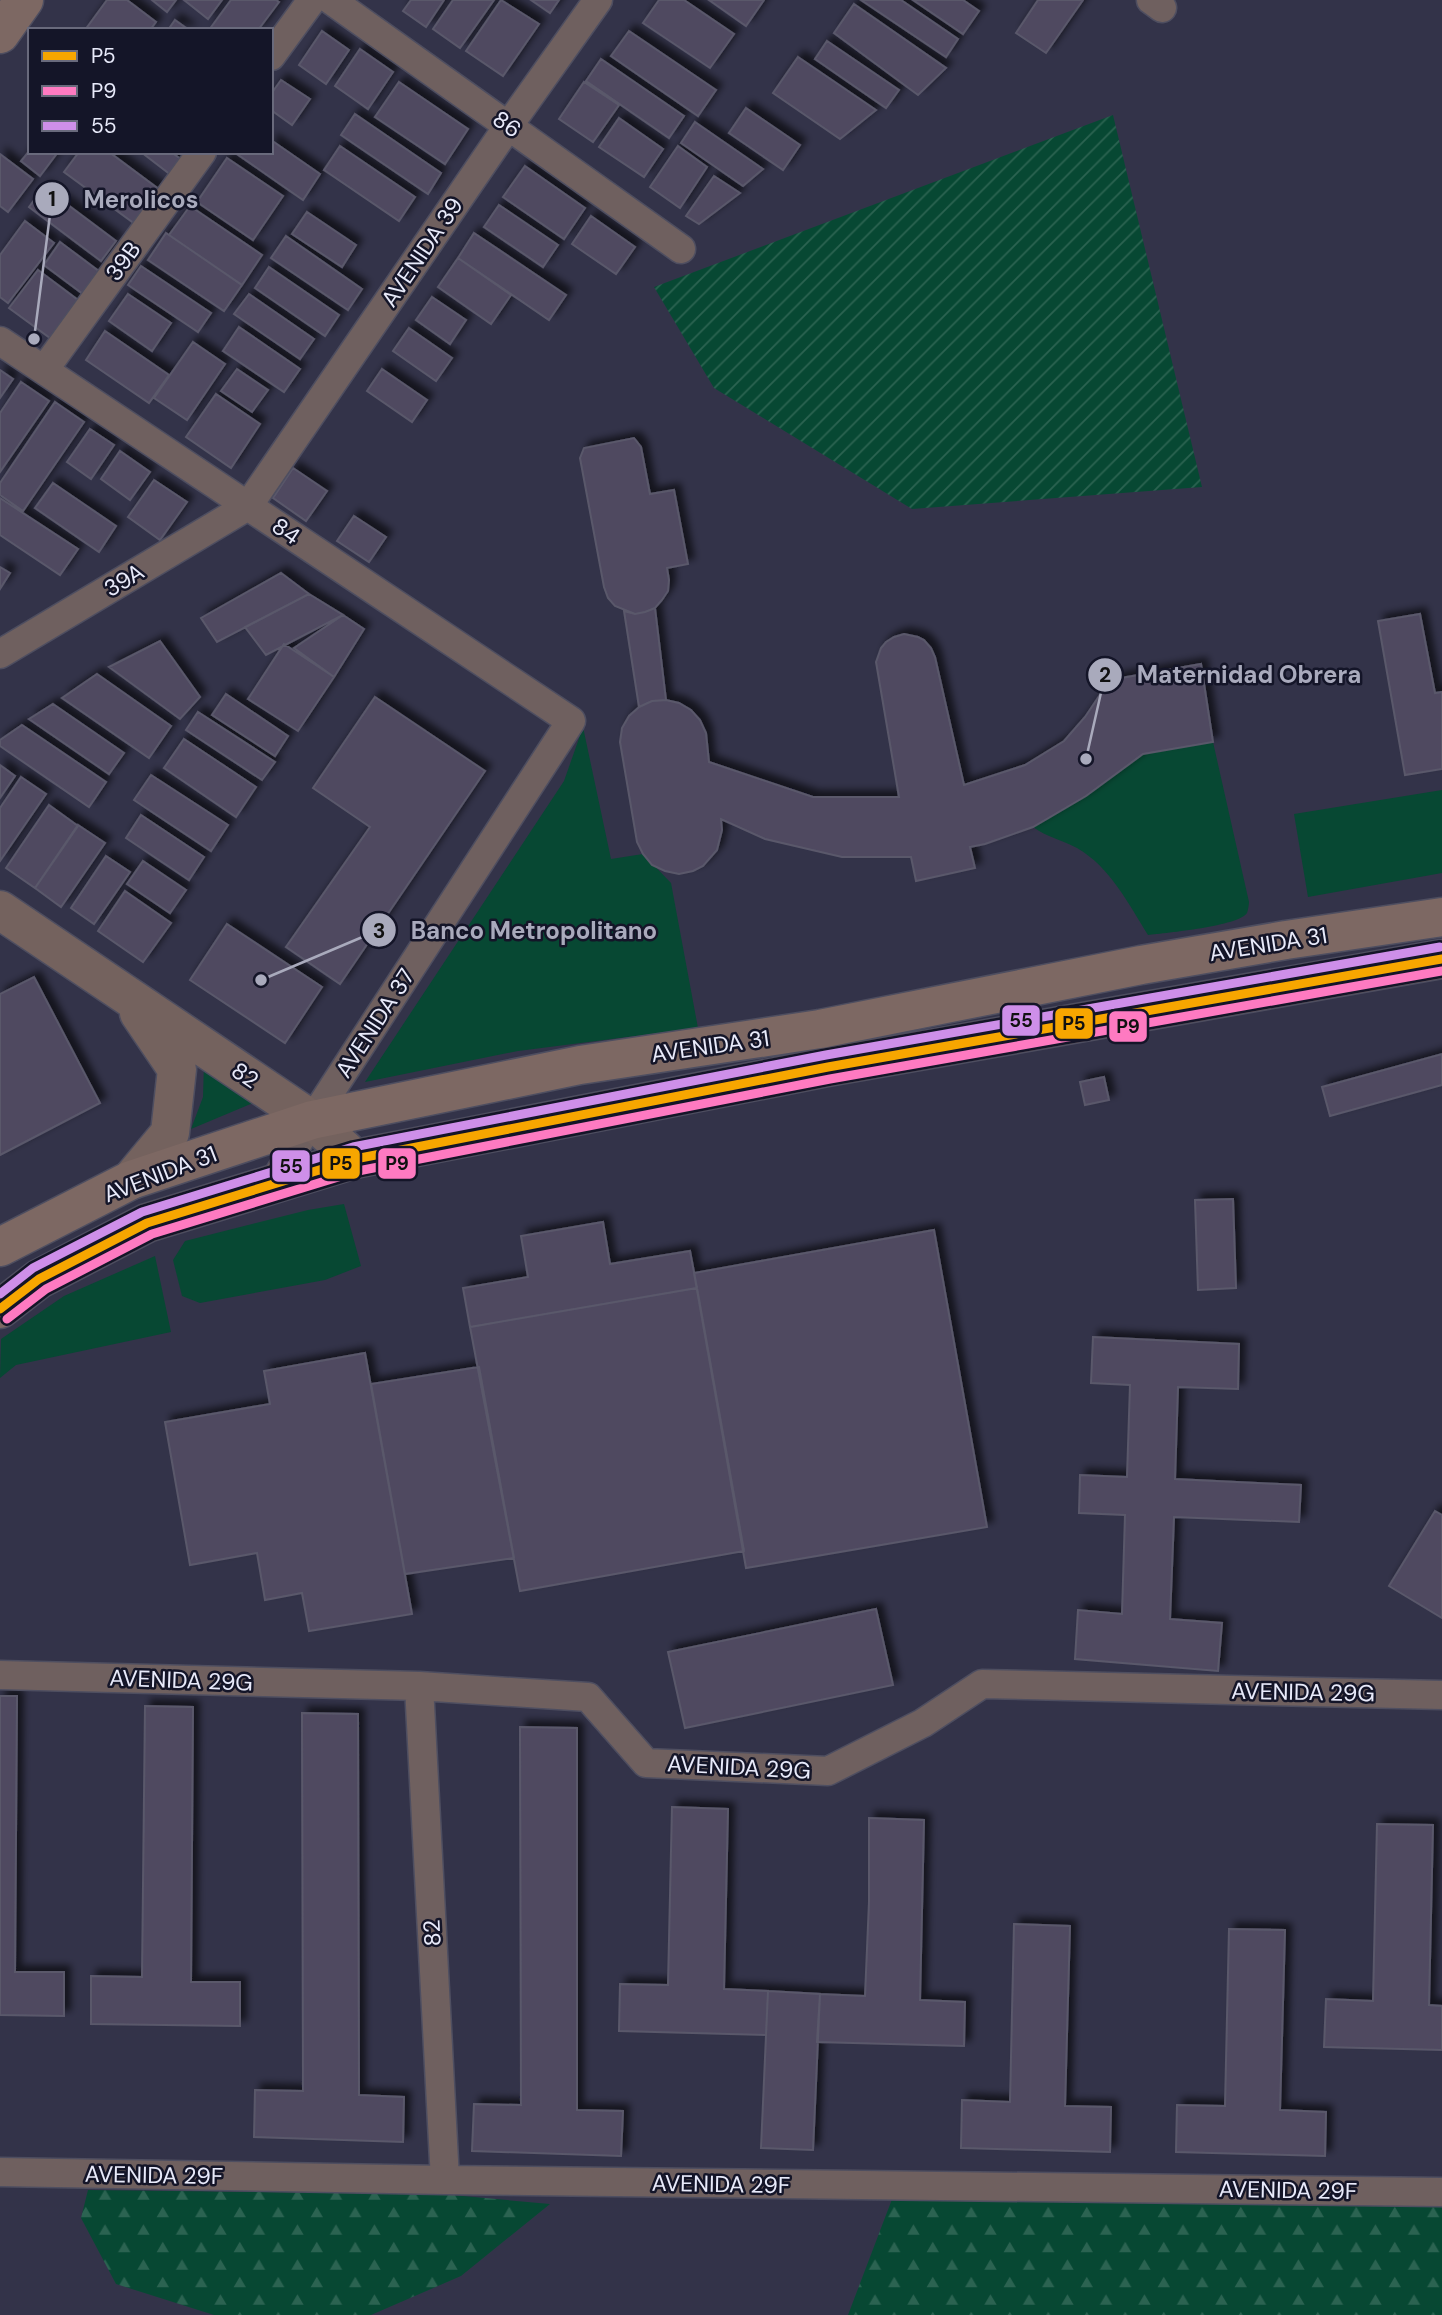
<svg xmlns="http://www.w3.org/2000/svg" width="1442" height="2315" viewBox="0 0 1442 2315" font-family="'DM Sans',sans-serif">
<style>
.grass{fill:#074833}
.forest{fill:url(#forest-firs)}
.garden{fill:url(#garden-furrows)}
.building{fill:#4f4a61;stroke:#5a586b;stroke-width:2;filter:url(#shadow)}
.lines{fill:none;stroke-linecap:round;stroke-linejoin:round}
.street-casing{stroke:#4e4e60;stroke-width:31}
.secondary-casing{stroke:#4e4e60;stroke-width:41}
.primary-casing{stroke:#4e4e60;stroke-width:41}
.street{stroke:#6f605f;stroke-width:28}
.secondary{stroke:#74625e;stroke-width:38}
.primary{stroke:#7d6863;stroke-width:38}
.bus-1-casing{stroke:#141528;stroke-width:14}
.bus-2-casing{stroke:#141528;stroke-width:14}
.bus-3-casing{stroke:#141528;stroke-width:14}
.bus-1{stroke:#f7a600;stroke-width:9}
.bus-2{stroke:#fe7ac1;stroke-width:9}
.bus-3{stroke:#ce8fe9;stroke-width:9}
.labels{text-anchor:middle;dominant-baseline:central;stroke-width:5;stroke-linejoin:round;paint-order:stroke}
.street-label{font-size:23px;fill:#e8eafa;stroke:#141528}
.leader{fill:none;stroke:#a9aabc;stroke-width:2.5}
.callout-dot{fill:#a9aabc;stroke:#141528;stroke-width:2.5}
.mark-label{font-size:21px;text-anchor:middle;font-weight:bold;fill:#111}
.callout-label{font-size:24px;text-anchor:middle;font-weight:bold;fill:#a9aabc;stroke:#141528;stroke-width:5;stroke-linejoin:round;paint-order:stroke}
.line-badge{stroke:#141528;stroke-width:2.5}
.pale-badge-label{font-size:19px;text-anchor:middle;font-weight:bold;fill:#111}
</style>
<defs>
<pattern id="forest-firs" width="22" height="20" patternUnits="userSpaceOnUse" patternTransform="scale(1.75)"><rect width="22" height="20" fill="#074833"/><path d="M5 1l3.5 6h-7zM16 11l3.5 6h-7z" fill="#2b6351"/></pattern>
<pattern id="garden-furrows" width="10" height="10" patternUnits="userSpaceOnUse" patternTransform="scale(1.75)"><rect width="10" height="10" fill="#074833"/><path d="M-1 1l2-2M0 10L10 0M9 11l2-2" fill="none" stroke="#2b6351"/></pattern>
<filter id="shadow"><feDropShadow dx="6" dy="-6" stdDeviation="3.5" flood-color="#0009"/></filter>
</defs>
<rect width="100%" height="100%" fill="#333349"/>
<path class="grass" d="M 583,727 L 611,859 L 643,854 L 671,883 L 698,1028 L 518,1051 L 365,1082 L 564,781 Z
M 1213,742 L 1249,902 C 1249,904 1248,911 1247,913 C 1239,926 1166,933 1148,935 C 1128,903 1110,867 1077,848 C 1062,840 1047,837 1033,827 L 1086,796 L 1143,754 Z
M 1442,790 L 1442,873 L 1308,897 L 1294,814 Z
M 204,1063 L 258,1101 L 191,1129 L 203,1097 Z
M 344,1204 L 361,1266 L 325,1280 L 200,1303 L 182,1296 L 173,1260 L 185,1241 L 308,1210 Z
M 155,1256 L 171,1332 L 16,1365 L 0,1378 L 1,1339 L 64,1296 Z"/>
<path class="forest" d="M 897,2186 L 1442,2192 L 1442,2315 L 848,2315 Z
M 88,2190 L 441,2194 L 550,2204 L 461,2276 L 371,2315 L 214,2315 L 116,2284 L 81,2218 Z"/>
<path class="garden" d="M 1113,115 L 1202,487 L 912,509 L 714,388 L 654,287 Z"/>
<path class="building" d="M 107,0 L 127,0 L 156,22 L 150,30 L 85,30 Z
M 152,0 L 176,0 L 167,12 Z
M 184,0 L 222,0 L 208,19 Z
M 231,0 L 276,0 L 279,2 L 258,30 L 209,30 Z
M 411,0 L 444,0 L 426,27 L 403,11 Z
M 453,0 L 494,0 L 460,48 L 433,29 Z
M 501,0 L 539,24 L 503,76 L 466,51 Z
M 531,0 L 559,0 L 550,13 Z
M 659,0 L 684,0 L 734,34 L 710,68 L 643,23 Z
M 709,0 L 764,0 L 746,26 Z
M 861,0 L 901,0 L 958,39 L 946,57 Z
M 913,0 L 963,0 L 979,11 L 963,34 Z
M 1038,0 L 1083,0 L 1046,53 L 1016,33 Z
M 854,4 L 946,68 L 918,95 L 834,33 Z
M 175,20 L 189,30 L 168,30 Z
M 322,31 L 349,50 L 326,84 L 299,65 Z
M 629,31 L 716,90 L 698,116 L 611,56 Z
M 827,41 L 899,90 L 886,108 L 815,59 Z
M 360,49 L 393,72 L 368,109 L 335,86 Z
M 798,57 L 876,110 L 840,139 L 773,93 Z
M 601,59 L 684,116 L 669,138 L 586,81 Z
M 281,80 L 310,99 L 292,125 L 271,110 L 271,94 Z
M 399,82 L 468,129 L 445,164 L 375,117 Z
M 584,82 L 619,105 L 593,142 L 559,119 Z
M 746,108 L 800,145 L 783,170 L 729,133 Z
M 355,114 L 441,173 L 428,194 L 341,135 Z
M 619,118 L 663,149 L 644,177 L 599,147 Z
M 695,122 L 763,169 L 743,186 L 681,143 Z
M 271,140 L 320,174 L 303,200 L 234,152 L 271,152 Z
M 340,146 L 415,197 L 399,221 L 324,170 Z
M 678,146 L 707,167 L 680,208 L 650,187 Z
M 30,150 L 30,152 L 58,152 L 40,176 L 21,161 Z
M 79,152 L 109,152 L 160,190 L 135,224 L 64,172 Z
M 141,152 L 171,152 L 182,160 L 171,175 Z
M 0,154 L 33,179 L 8,212 L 0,206 Z
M 227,158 L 283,196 L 253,240 L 197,202 Z
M 525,166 L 585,208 L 564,239 L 503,197 Z
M 714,176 L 740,193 L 699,224 L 686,216 Z
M 44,187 L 116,241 L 101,261 L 29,207 Z
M 499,205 L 558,245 L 543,267 L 484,227 Z
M 190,206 L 262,255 L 242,285 L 169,235 Z
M 307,212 L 356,245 L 342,267 L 292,234 Z
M 591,216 L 635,247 L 616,274 L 572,244 Z
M 25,221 L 54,243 L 8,303 L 0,297 L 0,255 Z
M 166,233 L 242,285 L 224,311 L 148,260 Z
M 474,233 L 566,295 L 549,320 L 458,258 Z
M 286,236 L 362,289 L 348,310 L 271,258 Z
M 60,242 L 100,272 L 83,294 L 44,265 Z
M 458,258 L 511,295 L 491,324 L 438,287 Z
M 141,266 L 211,313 L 198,332 L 128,285 Z
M 269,267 L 339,315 L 325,336 L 255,288 Z
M 38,270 L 78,300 L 50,338 L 9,308 Z
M 128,294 L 171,323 L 152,351 L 109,321 Z
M 249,294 L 314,339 L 300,359 L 234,314 Z
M 432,297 L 466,320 L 450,344 L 416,320 Z
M 239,327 L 300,369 L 284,392 L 223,351 Z
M 409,328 L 452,358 L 436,381 L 393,351 Z
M 105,331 L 169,375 L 149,403 L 86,360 Z
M 193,342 L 225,364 L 187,420 L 154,398 Z
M 237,369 L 268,390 L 252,412 L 221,391 Z
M 382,369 L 427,400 L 412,422 L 367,391 Z
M 0,370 L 13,379 L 0,398 Z
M 21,382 L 49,401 L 0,472 L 0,413 Z
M 216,394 L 260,424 L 231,468 L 186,437 Z
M 55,402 L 84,422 L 23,511 L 0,495 L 0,483 Z
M 90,429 L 114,445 L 91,479 L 67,462 Z
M 634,438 L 641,447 L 650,494 L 674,490 L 688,564 L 667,568 L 669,580 L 668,591 L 662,600 L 655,608 L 645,612 L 635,614 L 615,606 L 608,598 L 604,587 L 580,458 L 584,448 Z
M 120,451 L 150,472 L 130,500 L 101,479 Z
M 293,468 L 327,491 L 306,521 L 273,498 Z
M 154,480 L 187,502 L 160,540 L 128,517 Z
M 53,483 L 116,526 L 99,552 L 35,508 Z
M 0,498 L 78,549 L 60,575 L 0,535 Z
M 354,516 L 386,537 L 369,562 L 337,541 Z
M 0,567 L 10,573 L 0,589 Z
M 281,573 L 309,594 L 217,642 L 201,618 Z
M 309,594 L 343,615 L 266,655 L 245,627 Z
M 655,608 L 666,700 L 652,701 L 639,707 L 624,611 L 635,614 L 645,612 Z
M 1420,614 L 1435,693 L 1442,692 L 1442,769 L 1405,775 L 1378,621 Z
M 343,615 L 364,629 L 334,677 L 294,648 Z
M 904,634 L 918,637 L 924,640 L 931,648 L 935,657 L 964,785 L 1025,765 L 1064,741 L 1085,717 L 1110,680 L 1201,664 L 1213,742 L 1143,754 L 1086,796 L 1033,827 L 985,844 L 970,847 L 975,868 L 916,881 L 911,857 L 842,857 L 765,839 L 721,819 L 722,830 L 717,850 L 703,866 L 693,871 L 679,874 L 665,871 L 652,865 L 643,854 L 637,842 L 620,742 L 622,728 L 629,716 L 639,707 L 652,701 L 666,700 L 679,703 L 691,710 L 700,720 L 706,733 L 709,762 L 813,797 L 899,797 L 876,662 L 881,648 L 886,642 L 894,637 Z
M 160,641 L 200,697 L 180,719 L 109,667 Z
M 284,644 L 334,677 L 298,731 L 248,699 Z
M 97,674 L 171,726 L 149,758 L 62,698 Z
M 226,694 L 288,736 L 275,756 L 212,715 Z
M 375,697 L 485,771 L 340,984 L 286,947 L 370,827 L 313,788 Z
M 53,704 L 124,753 L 109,774 L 29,719 Z
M 198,712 L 275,762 L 262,780 L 186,730 Z
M 22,725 L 106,782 L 89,807 L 0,746 L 0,740 Z
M 184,739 L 256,787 L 236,817 L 164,768 Z
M 0,765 L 15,776 L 0,798 Z
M 151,775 L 228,825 L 211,851 L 134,800 Z
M 21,777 L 46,794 L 0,861 L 0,808 Z
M 49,805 L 78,826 L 35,888 L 6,868 Z
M 141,815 L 204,857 L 189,880 L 126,838 Z
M 78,825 L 105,843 L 61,907 L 35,888 Z
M 106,856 L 130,872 L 94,924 L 71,908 Z
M 143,861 L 186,890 L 170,913 L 127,884 Z
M 125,891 L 171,923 L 143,962 L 98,931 Z
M 227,924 L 322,987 L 285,1043 L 190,980 Z
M 34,977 L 100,1103 L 0,1155 L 0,994 Z
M 1442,1054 L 1442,1085 L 1330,1116 L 1322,1087 Z
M 1104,1077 L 1109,1100 L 1085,1105 L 1080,1082 Z
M 1233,1199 L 1236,1288 L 1198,1290 L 1195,1200 Z
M 603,1222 L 610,1264 L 690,1251 L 697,1288 L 470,1327 L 463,1288 L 528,1277 L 521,1236 Z
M 934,1230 L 987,1527 L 746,1568 L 694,1273 Z
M 697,1288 L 744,1551 L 520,1591 L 470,1327 Z
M 1093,1337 L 1239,1344 L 1238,1389 L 1178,1387 L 1175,1479 L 1301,1485 L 1299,1522 L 1174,1517 L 1170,1619 L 1222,1623 L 1218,1671 L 1075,1659 L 1078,1610 L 1122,1614 L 1125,1515 L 1079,1513 L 1080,1475 L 1127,1477 L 1130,1385 L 1091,1383 Z
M 365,1353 L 412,1614 L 309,1631 L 302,1593 L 265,1600 L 257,1553 L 190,1565 L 165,1422 L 270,1404 L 264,1371 Z
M 479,1367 L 514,1558 L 405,1574 L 371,1384 Z
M 1435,1511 L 1442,1515 L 1442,1618 L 1389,1586 Z
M 876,1609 L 893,1685 L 685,1728 L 668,1652 Z
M 0,1696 L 17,1696 L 15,1972 L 64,1972 L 64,2016 L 0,2015 Z
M 145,1706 L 193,1707 L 191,1982 L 240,1982 L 240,2026 L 91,2024 L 91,1976 L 142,1977 Z
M 302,1713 L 358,1714 L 359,2095 L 404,2097 L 403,2142 L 254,2137 L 255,2090 L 303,2091 Z
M 520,1727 L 577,1728 L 577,2110 L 623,2111 L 621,2156 L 472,2151 L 474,2104 L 521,2105 Z
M 672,1807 L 728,1809 L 724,1989 L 768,1991 L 766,2035 L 619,2031 L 620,1984 L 668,1985 Z
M 869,1818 L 924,1820 L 920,2000 L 965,2002 L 964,2046 L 817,2042 L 820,1994 L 865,1996 L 869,1902 Z
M 1377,1824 L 1433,1825 L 1429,2005 L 1442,2006 L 1442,2050 L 1324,2047 L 1326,1999 L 1373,2001 Z
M 1014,1924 L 1070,1926 L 1065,2106 L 1111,2107 L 1110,2152 L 961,2148 L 962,2100 L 1010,2102 Z
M 1229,1929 L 1285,1930 L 1280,2110 L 1326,2112 L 1325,2156 L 1176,2152 L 1177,2105 L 1225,2106 Z
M 768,1991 L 820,1994 L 813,2150 L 761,2148 Z"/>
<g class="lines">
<defs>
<path id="street" d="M 331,0 L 681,249
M 1151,0 L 1162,8
M 271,56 L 312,0
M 0,341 L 571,721 L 312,1120 L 272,1185
M 44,370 L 202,152
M 0,654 L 248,506 L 509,125 L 598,0
M 0,1675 L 419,1686 L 588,1697 L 646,1763 L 828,1771 L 923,1723 L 982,1684 L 1442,1695
M 419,1686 L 445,2180
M 0,2172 L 445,2180 L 1442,2192"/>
<path id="secondary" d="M 0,910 L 312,1120 L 355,1159
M 131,1180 L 170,1133 L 177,1069 L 139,1013"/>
<path id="primary" d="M 0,34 L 24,0
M 0,1247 L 131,1180 L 312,1120 L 580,1065 L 820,1029 L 1141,965 L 1286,940 L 1442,917
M 0,1309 L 39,1279 L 147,1223 L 355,1159 L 828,1067 L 1442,959"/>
</defs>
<use href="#street" class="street-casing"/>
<use href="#secondary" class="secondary-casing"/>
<use href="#primary" class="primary-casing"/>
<use href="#street" class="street"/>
<use href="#secondary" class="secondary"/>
<use href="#primary" class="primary"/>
<defs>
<path id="bus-1" d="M 0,1309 L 39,1279 L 147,1223 L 355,1159 L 828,1067 L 1442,959"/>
<path id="bus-2" d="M 7,1319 L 46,1289 L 152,1234 L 358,1171 L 830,1079 L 1442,971"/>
<path id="bus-3" d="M 0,1294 L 33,1268 L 142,1212 L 353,1147 L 826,1055 L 1440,947"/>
</defs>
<use href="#bus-1" class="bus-1-casing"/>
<use href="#bus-2" class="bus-2-casing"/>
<use href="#bus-3" class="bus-3-casing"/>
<use href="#bus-1" class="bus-1"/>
<use href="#bus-2" class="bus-2"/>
<use href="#bus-3" class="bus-3"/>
</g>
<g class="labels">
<g class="street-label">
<text transform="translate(507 124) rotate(35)">86</text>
<text transform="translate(422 252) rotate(-56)">AVENIDA 39</text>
<text transform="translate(123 261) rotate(-54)">39B</text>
<text transform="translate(286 531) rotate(34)">84</text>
<text transform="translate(124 580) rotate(-31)">39A</text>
<text transform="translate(1268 944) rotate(-9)">AVENIDA 31</text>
<text transform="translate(375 1023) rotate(-57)">AVENIDA 37</text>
<text transform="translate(710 1046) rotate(-8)">AVENIDA 31</text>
<text transform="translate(245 1075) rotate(34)">82</text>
<text transform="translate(160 1174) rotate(-21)">AVENIDA 31</text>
<text transform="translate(181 1680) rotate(2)">AVENIDA 29G</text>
<text transform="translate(1303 1692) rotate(1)">AVENIDA 29G</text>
<text transform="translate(739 1767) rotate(3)">AVENIDA 29G</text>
<text transform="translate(432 1933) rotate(-93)">82</text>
<text transform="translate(154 2175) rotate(1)">AVENIDA 29F</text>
<text transform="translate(721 2184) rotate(1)">AVENIDA 29F</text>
<text transform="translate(1288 2190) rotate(1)">AVENIDA 29F</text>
</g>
</g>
<path class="leader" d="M34 339L52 199M1086 759L1105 675M261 980L379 930"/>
<g class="callout-dot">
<circle cx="34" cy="339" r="7"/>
<circle cx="1086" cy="759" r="7"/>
<circle cx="261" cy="980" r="7"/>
<circle cx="52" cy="199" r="18"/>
<circle cx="1105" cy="675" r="18"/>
<circle cx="379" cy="930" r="18"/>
</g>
<g class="mark-label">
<text x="52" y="206">1</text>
<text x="1105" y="682">2</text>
<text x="379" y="938">3</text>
</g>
<g class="callout-label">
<text x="141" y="208">Merolicos</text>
<text x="1249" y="683">Maternidad Obrera</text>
<text x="534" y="939">Banco Metropolitano</text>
</g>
<g class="line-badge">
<rect x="1001" y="1004" width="40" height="33" rx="7" fill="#ce8fe9"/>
<rect x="1054" y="1007" width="40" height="33" rx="7" fill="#f7a600"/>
<rect x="1108" y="1010" width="40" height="33" rx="7" fill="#fe7ac1"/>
<rect x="377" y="1147" width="40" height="33" rx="7" fill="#fe7ac1"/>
<rect x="321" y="1147" width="40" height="33" rx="7" fill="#f7a600"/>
<rect x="271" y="1149" width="40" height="34" rx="7" fill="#ce8fe9"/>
</g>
<g class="pale-badge-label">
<text x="1021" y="1027">55</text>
<text x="1074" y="1030">P5</text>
<text x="1128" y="1033">P9</text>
<text x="397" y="1170">P9</text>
<text x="341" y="1170">P5</text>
<text x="291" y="1173">55</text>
</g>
<rect x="28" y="28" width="245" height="126" fill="#141528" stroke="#696a7c" stroke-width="2"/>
<rect x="42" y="51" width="35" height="10" fill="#f7a600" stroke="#696a7c" stroke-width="2"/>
<text x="91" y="63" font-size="21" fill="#e8eafa">P5</text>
<rect x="42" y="86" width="35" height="10" fill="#fe7ac1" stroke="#696a7c" stroke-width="2"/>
<text x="91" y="98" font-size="21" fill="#e8eafa">P9</text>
<rect x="42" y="121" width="35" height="10" fill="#ce8fe9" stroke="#696a7c" stroke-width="2"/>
<text x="91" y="133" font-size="21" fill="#e8eafa">55</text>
</svg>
